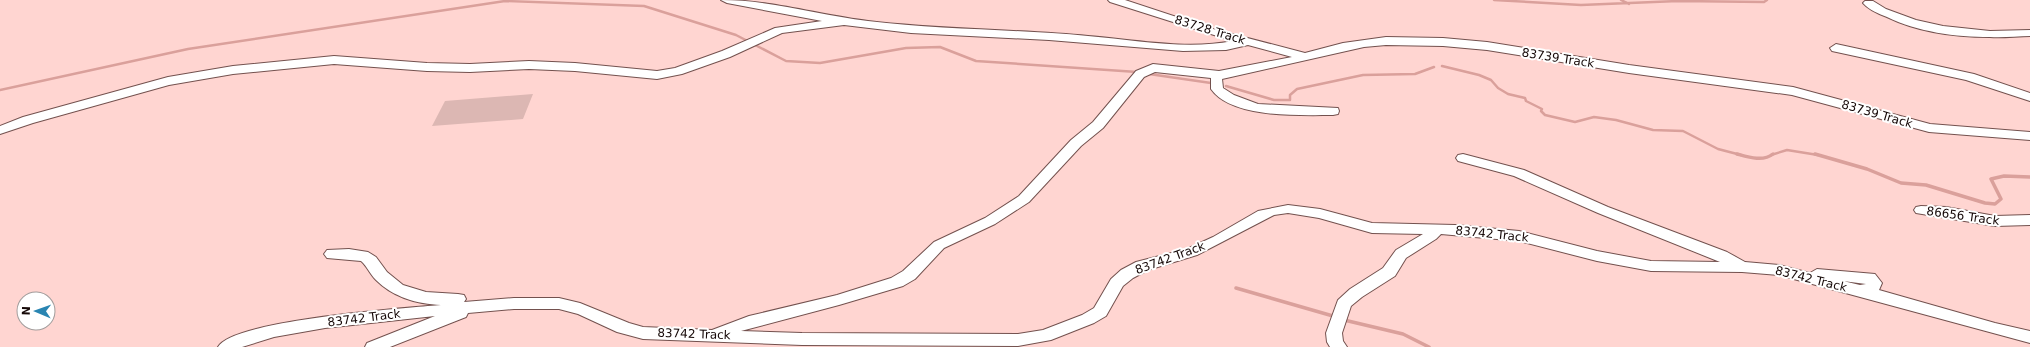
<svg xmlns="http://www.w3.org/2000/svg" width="2030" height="347" viewBox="0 0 2030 347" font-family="'DejaVu Sans',sans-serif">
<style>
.green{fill:#dcb7b3}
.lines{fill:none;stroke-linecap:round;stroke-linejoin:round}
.stream-far1{stroke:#daa09b;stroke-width:2.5}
.stream{stroke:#daa09b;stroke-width:3.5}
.minor-casing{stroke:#73514e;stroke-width:2}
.minor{fill:#fff;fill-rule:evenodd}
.labels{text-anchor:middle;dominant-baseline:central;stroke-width:4;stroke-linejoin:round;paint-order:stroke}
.street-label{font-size:12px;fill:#160908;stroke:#fff}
</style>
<rect width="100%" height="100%" fill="#ffd5d1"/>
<path class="green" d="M 533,94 L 523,119 L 432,126 L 445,101 Z"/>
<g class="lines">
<path class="stream-far1" d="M 1494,0 L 1581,5 L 1678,1 L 1764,2 L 1767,0
M 1621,0 L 1629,4
M 1442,66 L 1479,75 L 1491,80 L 1498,88 L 1508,94 L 1525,98 L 1526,101 L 1542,109 L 1541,111 L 1545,115 L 1575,122 L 1594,117 L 1616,120 L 1653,130 L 1683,131 L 1718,149 L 1741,155
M 1149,74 L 1211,83
M 1226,86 L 1274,100 L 1290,100 L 1290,95 L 1297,89 L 1363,75 L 1415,74 L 1434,67
M 0,90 L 188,49 L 505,1 L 644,6 L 736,35 L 786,61 L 820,63 L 906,48 L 940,47 L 976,61 L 1137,72
M 1771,155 L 1787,150 L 1818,155"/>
<path class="stream" d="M 1737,154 C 1748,157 1763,162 1773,154
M 1815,154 L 1867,169 L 1901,183 L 1926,185 L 1985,203 L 1995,204 L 2001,199 L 1991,179 L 2004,176 L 2030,177
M 1236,288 L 1333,316
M 1344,320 L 1403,334 L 1429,347"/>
<defs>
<path id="minor" d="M 721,0 C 771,0 819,15 868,21 C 941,30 1015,29 1088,36 C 1136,40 1186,50 1233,41 L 1110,2 L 1108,0 L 1125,0 L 1213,29 L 1305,53 L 1343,43 L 1386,37 L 1443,38 L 1487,42 L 1629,65 L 1793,87 L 1930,124 L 2030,132 L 2030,140 L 1929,132 L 1792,95 L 1629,73 L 1487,50 L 1443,46 L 1386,45 L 1364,47 L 1222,79 L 1223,88 L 1234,95 L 1258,104 L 1338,108 L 1339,111 L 1338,114 L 1333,115 C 1301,115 1232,119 1211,89 L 1211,78 L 1155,72 L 1144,77 L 1103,128 L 1081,146 L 1029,202 L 995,224 L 944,248 L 915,279 L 903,286 L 839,305 L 741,331 L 802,333 L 1018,334 L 1043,330 L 1082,315 L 1094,308 L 1111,279 L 1121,270 L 1136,262 L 1187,249 L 1213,237 L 1258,211 L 1288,205 L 1320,209 L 1372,223 L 1455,225 L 1519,231 L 1597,251 L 1651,261 L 1720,262 L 1598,213 L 1514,176 L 1458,161 L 1456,158 L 1458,155 L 1463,154 L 1524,170 L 1608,207 L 1727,252 L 1745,262 L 1779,265 L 1810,273 L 1817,269 L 1875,274 L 1882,283 L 1879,290 L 1995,323 L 2030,331 L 2030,343 L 1779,275 L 1742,272 L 1651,271 L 1597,261 L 1519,241 L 1441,234 L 1436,239 L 1406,258 L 1395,276 L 1362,297 L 1351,306 L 1342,333 L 1343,341 L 1347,347 L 1330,347 L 1327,342 L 1326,333 L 1338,300 L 1350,289 L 1383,268 L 1396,250 L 1423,234 L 1372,233 L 1319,218 L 1288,213 L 1274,215 L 1197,255 L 1148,270 L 1133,278 L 1123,286 L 1106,316 L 1094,323 L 1051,340 L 1018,346 L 802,345 L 643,339 L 617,332 L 578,314 L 559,309 L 514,309 L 468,313 L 466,317 L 390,347 L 365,347 L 367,343 L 435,316 L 325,328 L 274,337 L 242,347 L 218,347 C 233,320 406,308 441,305 C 417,304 393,297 376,280 C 370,274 367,266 361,261 L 327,258 L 324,254 L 327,250 L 349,249 L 368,252 L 376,257 L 387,272 L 403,285 L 426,292 L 458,294 L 464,295 L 466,299 L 464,302 L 514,298 L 559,298 L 580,303 L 629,323 L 643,327 L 712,330 L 749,316 L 837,295 L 891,278 L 903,271 L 934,242 L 985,218 L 1019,196 L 1071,140 L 1093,122 L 1136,71 L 1153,64 L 1219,71 L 1292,57 L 1248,45 L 1226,50 L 1183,51 L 1049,40 L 911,33 L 844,25 L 782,33 L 730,57 L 682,74 L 657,79 L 575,71 L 529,69 L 470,72 L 427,71 L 334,64 L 233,74 L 169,85 L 33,123 L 0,134 L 0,126 L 23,117 L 168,77 L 233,66 L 334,56 L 427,63 L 470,64 L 529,61 L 575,63 L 657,71 L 675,68 L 722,51 L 775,28 L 822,21 L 727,3 ZM 1843,281 L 1866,284 L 1860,285 Z
M 1865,1 L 1873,1 L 1886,9 L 1916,20 L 1943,26 L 1990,31 L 2030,30 L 2030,36 C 2017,36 2003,38 1990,37 C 1955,37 1918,32 1887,17 C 1879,14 1869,10 1863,3 Z
M 1836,44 L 1974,74 L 2030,93 L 2030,101 L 1966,80 L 1832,51 L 1830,48 Z
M 1921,206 L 1946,207 L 1995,216 L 2030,215 L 2030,225 L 1995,226 L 1916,213 L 1914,210 L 1916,207 Z"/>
</defs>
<use href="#minor" class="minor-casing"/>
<use href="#minor" class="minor"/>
</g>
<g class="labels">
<g class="street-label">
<text transform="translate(1210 30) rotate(17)">83728 Track</text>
<text transform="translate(1558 58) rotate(9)">83739 Track</text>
<text transform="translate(1877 114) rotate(16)">83739 Track</text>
<text transform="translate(1963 216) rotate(8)">86656 Track</text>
<text transform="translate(1492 234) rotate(6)">83742 Track</text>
<text transform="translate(1170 258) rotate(-20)">83742 Track</text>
<text transform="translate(1811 279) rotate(14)">83742 Track</text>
<text transform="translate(364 318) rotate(-7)">83742 Track</text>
<text transform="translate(694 334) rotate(2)">83742 Track</text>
</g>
</g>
<g transform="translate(36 311) rotate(272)"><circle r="19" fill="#ffffff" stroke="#a29d9c"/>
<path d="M0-3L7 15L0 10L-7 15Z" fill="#2985b2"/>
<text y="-6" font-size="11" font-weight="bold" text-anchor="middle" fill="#160908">N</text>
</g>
</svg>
